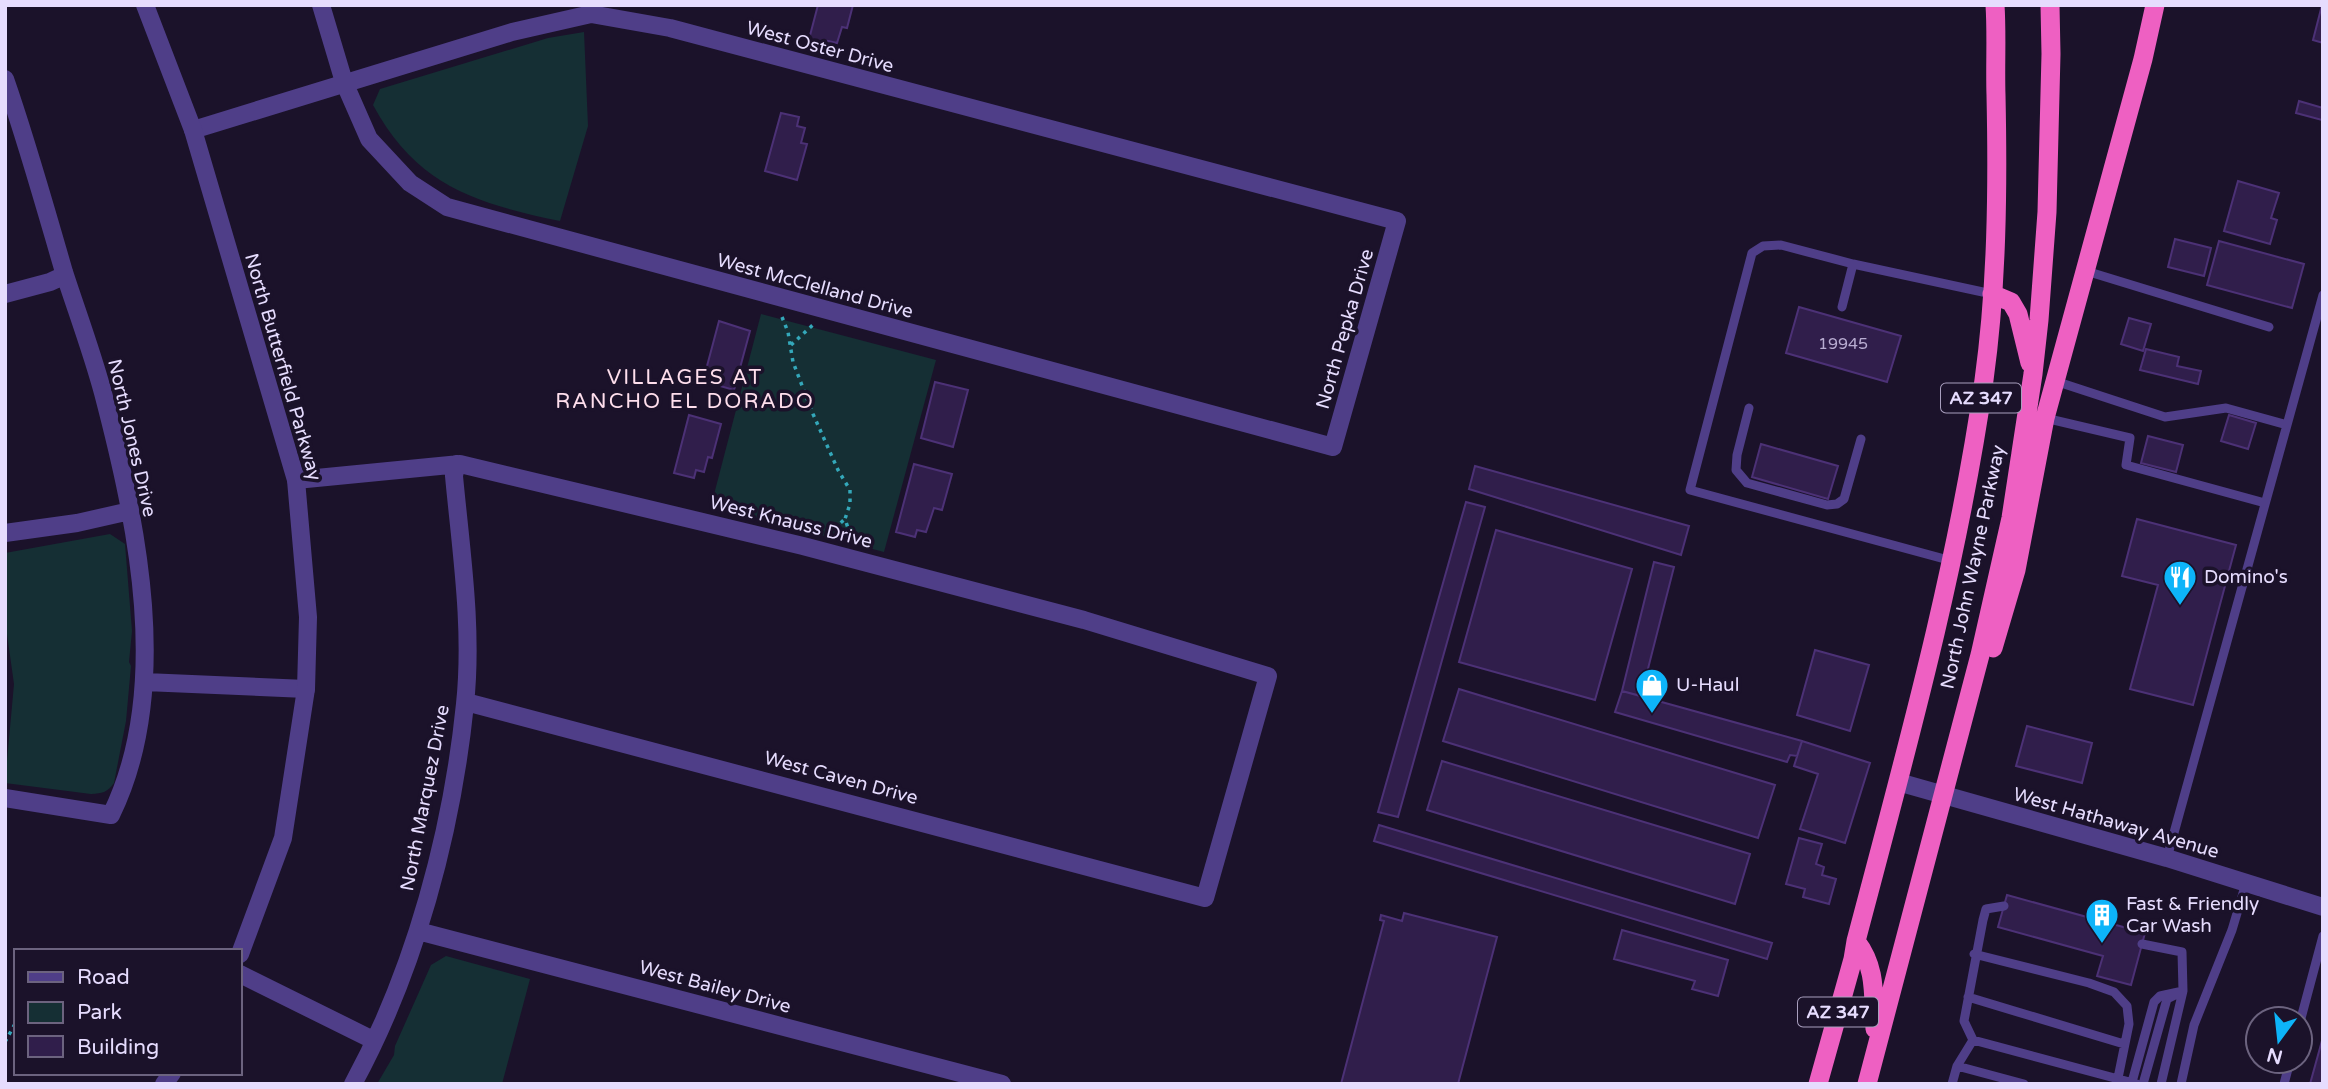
<svg xmlns="http://www.w3.org/2000/svg" width="2328" height="1089" viewBox="0 0 2328 1089" font-family="'Varela Round',sans-serif">
<style>
.green{fill:#152f34}
.building{fill:#301e4b;stroke:#4c3176;stroke-width:2}
.lines{fill:none;stroke-linecap:round;stroke-linejoin:round}
.path{stroke:#34a8ba;stroke-width:3.5;stroke-dasharray:3.5 5;stroke-linecap:butt}
.service{stroke:#4f3e88;stroke-width:9}
.minor{stroke:#4f3e88;stroke-width:18}
.tertiary{stroke:#4f3e88;stroke-width:18}
.trunk{stroke:#ee60c2;stroke-width:19}
.labels{text-anchor:middle;dominant-baseline:central;stroke-width:7;stroke-linejoin:round;paint-order:stroke}
.number-label{font-size:16px;fill:#b8acd1}
.shield{fill:#1b122a;stroke:#a99fbe;stroke-width:2}
.shield-label{font-size:18px;font-weight:bold;fill:#e6dcfe}
.street-label{font-size:19px;fill:#e6dcfe;stroke:#1b122a}
.poi-label{font-size:19px;fill:#e6dcfe;stroke:#1b122a;text-anchor:start}
.neighbourhood-label{font-size:21px;letter-spacing:2px;fill:#fedeec;stroke:#1b122a}
</style>
<rect width="100%" height="100%" fill="#1b122a"/>
<path class="green" d="M 584,32 L 588,126 L 560,221 C 475,203 417,186 373,105 L 380,89 L 548,38 Z
M 761,314 L 936,360 L 884,552 L 711,506 Z
M 110,534 L 125,544 L 132,631 L 129,662 L 131,666 L 126,721 L 114,783 C 107,793 102,793 91,794 L 5,783 L 14,684 L 5,620 L 5,553 Z
M 446,956 L 530,979 L 502,1084 L 377,1084 L 394,1055 L 395,1046 L 431,965 Z"/>
<path class="building" d="M 818,5 L 853,5 L 847,28 L 842,27 L 837,43 L 828,41 L 826,48 L 808,43 Z
M 2322,5 L 2323,5 L 2323,43 L 2313,40 Z
M 2299,101 L 2323,108 L 2322,120 L 2296,113 Z
M 781,113 L 799,117 L 797,126 L 805,128 L 801,143 L 807,144 L 797,180 L 765,171 Z
M 2238,181 L 2279,193 L 2271,218 L 2277,220 L 2270,244 L 2224,231 Z
M 2175,239 L 2211,248 L 2204,276 L 2168,267 Z
M 2219,241 L 2304,264 L 2292,308 L 2207,285 Z
M 1799,307 L 1901,336 L 1887,382 L 1786,353 Z
M 2129,318 L 2151,324 L 2143,351 L 2121,344 Z
M 719,321 L 750,331 L 734,390 L 703,381 Z
M 2146,349 L 2179,357 L 2177,366 L 2201,371 L 2198,384 L 2140,370 Z
M 935,382 L 968,390 L 953,447 L 921,438 Z
M 689,415 L 721,424 L 712,458 L 708,457 L 704,472 L 696,470 L 694,478 L 674,473 Z
M 2229,415 L 2256,423 L 2248,449 L 2221,441 Z
M 2148,436 L 2183,445 L 2176,472 L 2141,463 Z
M 1761,444 L 1838,466 L 1828,499 L 1752,477 Z
M 914,464 L 952,474 L 942,510 L 934,508 L 926,532 L 917,530 L 915,537 L 896,532 Z
M 1475,466 L 1689,526 L 1681,555 L 1469,489 Z
M 1466,502 L 1485,507 L 1398,817 L 1378,812 Z
M 2137,519 L 2236,545 L 2193,705 L 2130,689 L 2158,585 L 2122,576 Z
M 1496,530 L 1632,569 L 1595,700 L 1459,662 Z
M 1654,562 L 1674,567 L 1641,696 L 1622,691 Z
M 1815,650 L 1869,665 L 1850,731 L 1797,715 Z
M 1459,689 L 1775,785 L 1758,838 L 1443,741 Z
M 1622,691 L 1802,741 L 1797,756 L 1790,755 L 1787,762 L 1615,712 Z
M 2027,726 L 2092,743 L 2082,783 L 2016,766 Z
M 1802,741 L 1870,763 L 1845,843 L 1800,829 L 1818,774 L 1794,766 Z
M 1442,761 L 1750,854 L 1735,904 L 1427,810 Z
M 1379,825 L 1772,943 L 1767,959 L 1374,841 Z
M 1799,838 L 1822,844 L 1816,864 L 1824,867 L 1822,875 L 1836,879 L 1829,904 L 1803,897 L 1805,889 L 1786,884 Z
M 2007,895 L 2145,933 L 2131,985 L 2097,976 L 2103,956 L 1998,927 Z
M 1404,913 L 1497,937 L 1458,1084 L 1341,1084 L 1384,921 L 1380,920 L 1381,915 L 1402,921 Z
M 1622,930 L 1728,960 L 1718,996 L 1692,989 L 1695,981 L 1614,959 Z
M 2323,1037 L 2323,1084 L 2310,1084 Z"/>
<g class="lines">
<path class="path" d="M 782,317 L 788,332 L 793,362 L 813,414 L 838,470 L 850,490 L 850,504 L 845,519 L 852,540
M 791,345 L 815,323
M 828,534 L 845,519
M 5,1042 L 16,1022"/>
<path class="service" d="M 2086,271 L 2269,327
M 1842,307 L 1853,264
M 2055,381 L 2165,417 L 2226,408 L 2287,425
M 1749,408 L 1737,455 L 1736,470 L 1747,483 L 1827,505 L 1837,504 L 1844,499 L 1861,439
M 2045,418 L 2130,438 L 2126,465 L 2265,503
M 1952,561 L 1690,490 L 1752,253 L 1763,246 L 1781,245 L 1853,264 L 1992,294
M 2167,858 L 2323,295
M 2142,944 L 2182,952 L 2183,991 L 2161,1084
M 1974,954 L 2089,983 L 2114,992 L 2127,1006 L 2129,1024 L 2118,1078
M 1968,997 L 2124,1044
M 2300,1022 L 2323,936
M 1973,1040 L 2137,1084
M 1957,1066 L 2024,1084
M 2132,1082 L 2154,1002 L 2160,996 L 2183,991
M 1952,1084 L 1957,1066 L 1973,1040 L 1964,1021 L 1983,920 L 1986,909 L 2004,906
M 2143,1084 L 2167,999 L 2175,995
M 2181,1084 L 2194,1025 L 2232,930 L 2246,883
M 2284,1084 L 2290,1061"/>
<path class="minor" d="M 5,79 C 27,142 45,207 64,272 C 77,312 92,352 103,393 C 137,523 173,689 111,815 L 5,798
M 193,130 L 512,32 L 591,14 L 670,28 L 1397,221 L 1333,447 L 447,207 L 410,183 L 369,139 L 344,82 L 321,5
M 5,294 L 50,282 L 65,275
M 296,480 L 460,464 L 803,546 L 1084,620 L 1268,676 L 1205,898 L 466,702
M 5,533 L 77,523 L 130,511
M 145,682 L 306,689
M 1898,782 L 2167,858 L 2323,907
M 418,931 L 1002,1084
M 240,974 L 373,1040
M 353,1084 C 415,970 452,832 465,704 C 473,628 461,551 454,476 L 456,464"/>
<path class="tertiary" d="M 145,5 L 193,130 L 296,480 L 308,617 L 306,689 L 283,838 L 240,954
M 164,1084 L 172,1073"/>
<path class="trunk" d="M 1992,294 L 2011,302 L 2018,314 L 2030,363
M 1993,648 L 2016,570 L 2045,418 L 2143,59 L 2155,5
M 1856,941 C 1877,968 1873,995 1875,1029
M 1818,1084 L 1853,959 L 1856,941 C 1905,755 1957,570 1984,380 C 1997,286 1998,189 1996,95 C 1995,65 1997,35 1995,5
M 1867,1084 L 1980,655 L 2011,518 L 2033,374 L 2039,320 L 2047,212 L 2051,54 L 2050,5"/>
</g>
<defs>
<symbol id="restaurant-pin" viewBox="-11 -11 22 30"><path d="M0 17L-7.5 6A9.5 9.5 0 1 1 7.5 6Z" fill="#0db4f9" stroke="#1b122a"/><path d="M-5-6h1v4h1v-4h1v4h1v-4h1v5L-1.5 .5V6h-2V.5L-5-1ZM5-6V6H3V1.5H1.5Q1.5-4 5-6Z" fill="#fff"/></symbol>
<symbol id="shop-pin" viewBox="-11 -11 22 30"><path d="M0 17L-7.5 6A9.5 9.5 0 1 1 7.5 6Z" fill="#0db4f9" stroke="#1b122a"/><path d="M-5-2.5h2.3a2.7 3.5 0 0 1 5.4 0H5L5.5 6h-11ZM-1.5-2.5h3a1.5 2.3 0 0 0-3 0Z" fill="#fff"/></symbol>
<symbol id="building-pin" viewBox="-11 -11 22 30"><path d="M0 17L-7.5 6A9.5 9.5 0 1 1 7.5 6Z" fill="#0db4f9" stroke="#1b122a"/><path d="M-4-6H4V6H1V3H-1V6H-4ZM-2.5-4.3h1.7v1.8h-1.7ZM.8-4.3h1.7v1.8H.8ZM-2.5-1h1.7V.8h-1.7ZM.8-1h1.7V.8H.8Z" fill="#fff"/></symbol>
</defs>
<g fill-rule="evenodd">
<use href="#restaurant-pin" x="2161" y="558" width="38" height="52"/>
<use href="#shop-pin" x="1633" y="666" width="38" height="52"/>
<use href="#building-pin" x="2083" y="896" width="38" height="52"/>
</g>
<g class="labels">
<g class="number-label">
<text x="1843" y="344">19945</text>
</g>
<g class="shield">
<rect x="1941" y="383.5" width="80" height="29" rx="5"/>
<rect x="1798" y="997.5" width="80" height="29" rx="5"/>
</g>
<g class="shield-label">
<text x="1981" y="398">AZ 347</text>
<text x="1838" y="1012">AZ 347</text>
</g>
<g class="street-label">
<text transform="translate(820 47) rotate(15)">West Oster Drive</text>
<text transform="translate(815 286) rotate(15)">West McClelland Drive</text>
<text transform="translate(1345 329) rotate(-74)">North Pepka Drive</text>
<text transform="translate(283 367) rotate(74)">North Butterfield Parkway</text>
<text transform="translate(132 438) rotate(77)">North Jones Drive</text>
<text transform="translate(791 522) rotate(14)">West Knauss Drive</text>
<text transform="translate(1973 567) rotate(-78)">North John Wayne Parkway</text>
<text transform="translate(841 778) rotate(15)">West Caven Drive</text>
<text transform="translate(425 798) rotate(-79)">North Marquez Drive</text>
<text transform="translate(2116 823) rotate(16)">West Hathaway Avenue</text>
<text transform="translate(715 987) rotate(15)">West Bailey Drive</text>
</g>
<g class="poi-label">
<text x="2204" y="577">Domino's</text>
<text x="1676" y="685">U-Haul</text>
<text x="2126" y="904">Fast &amp; Friendly<tspan x="2126" dy="22">Car Wash</tspan></text>
</g>
<g class="neighbourhood-label">
<text x="685" y="377">VILLAGES AT<tspan x="685" dy="24">RANCHO EL DORADO</tspan></text>
</g>
</g>
<rect width="2328" height="1089" fill="none" stroke="#e6dcfe" stroke-width="14"/>
<rect x="14" y="949" width="228" height="126" fill="#1b122a" stroke="#6c637f" stroke-width="2"/>
<rect x="28" y="972" width="35" height="10" fill="#4f3e88" stroke="#6c637f" stroke-width="2"/>
<text x="77" y="984" font-size="21" fill="#e6dcfe">Road</text>
<rect x="28" y="1002" width="35" height="21" fill="#152f34" stroke="#6c637f" stroke-width="2"/>
<text x="77" y="1019" font-size="21" fill="#e6dcfe">Park</text>
<rect x="28" y="1036" width="35" height="21" fill="#301e4b" stroke="#6c637f" stroke-width="2"/>
<text x="77" y="1054" font-size="21" fill="#e6dcfe">Building</text>
<g transform="translate(2279 1040) rotate(195)"><circle r="33" fill="#1b122a" stroke="#6c637f" stroke-width="2"/>
<path d="M0-5L12 26L0 18L-12 26Z" fill="#0db4f9"/>
<text y="-10" font-size="19" font-weight="bold" text-anchor="middle" fill="#e6dcfe">N</text>
</g>
</svg>
